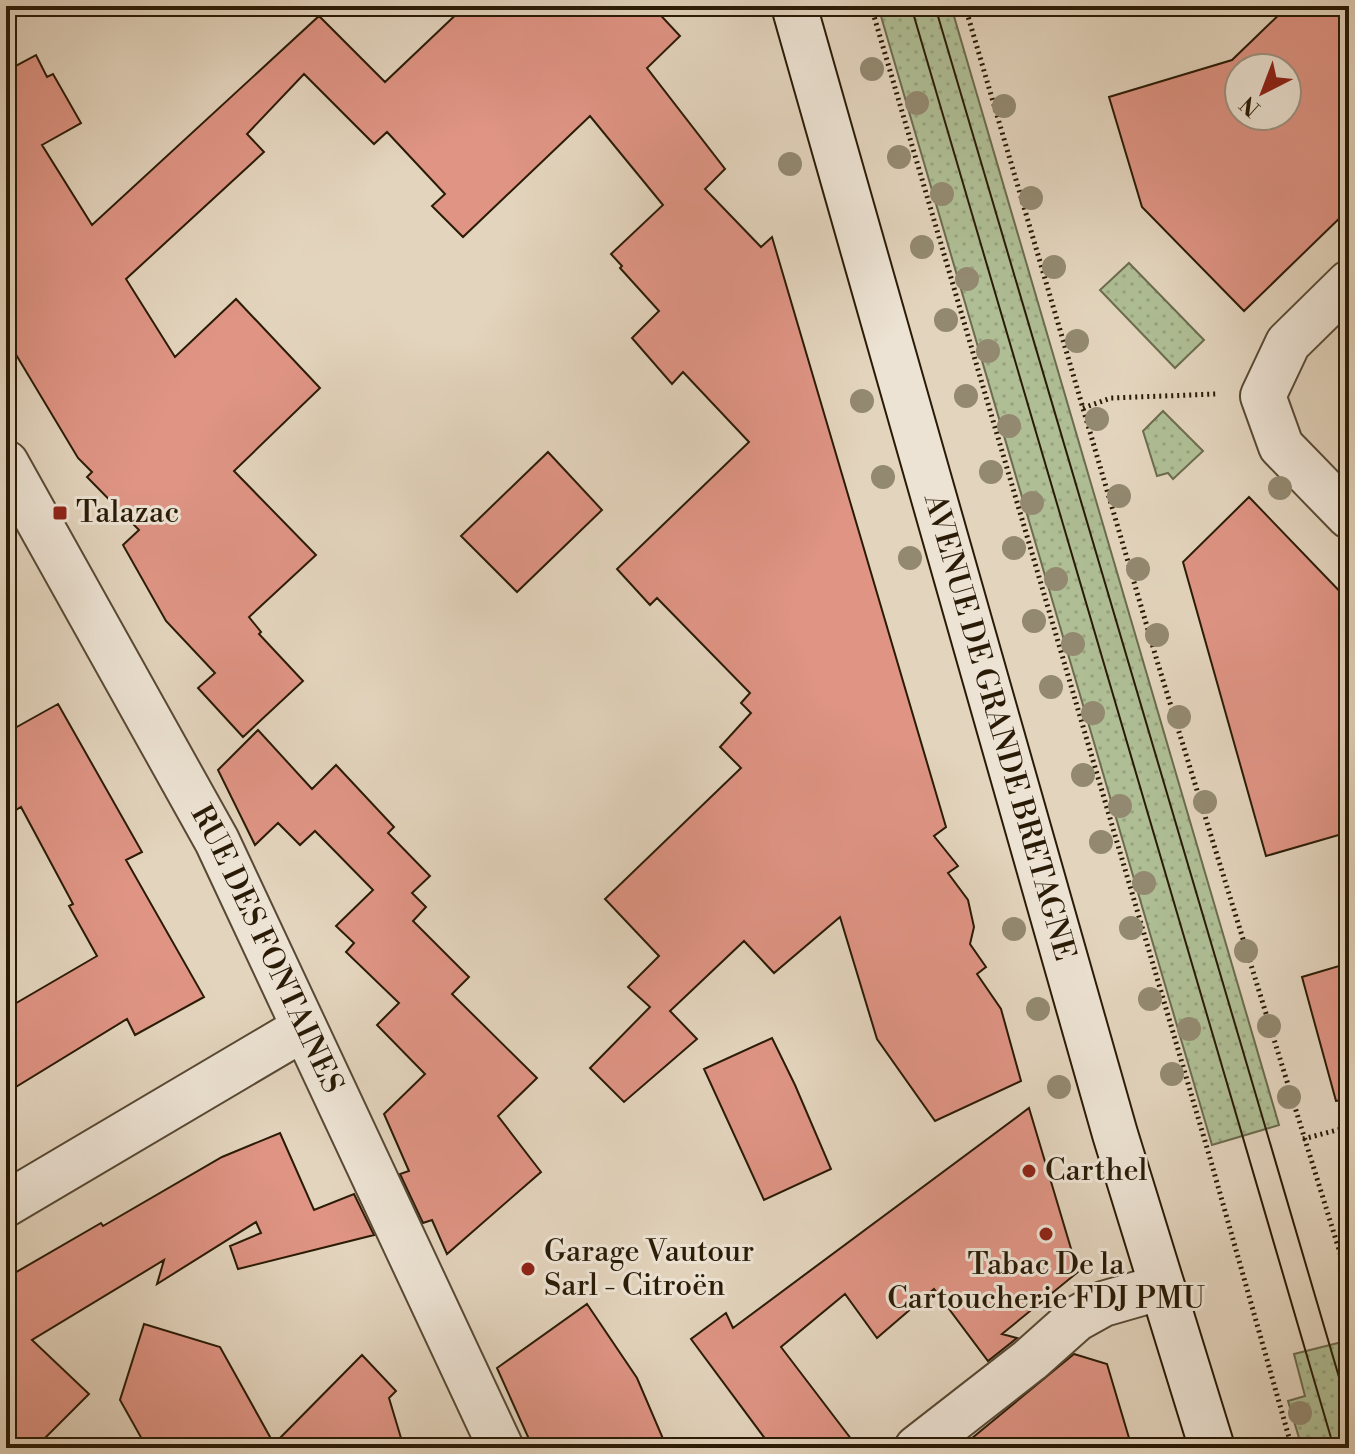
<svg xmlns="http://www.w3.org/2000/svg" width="1355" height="1454" viewBox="0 0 1355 1454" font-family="'Libre Bodoni',serif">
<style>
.grass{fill:url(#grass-dots);stroke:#6c6c4e;stroke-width:2}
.building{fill:#df9484;stroke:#2a1b06;stroke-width:2;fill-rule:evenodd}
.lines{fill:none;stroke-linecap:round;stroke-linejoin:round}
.minor-casing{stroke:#584934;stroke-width:48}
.secondary-casing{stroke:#2a1b06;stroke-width:48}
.path{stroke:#2a1b06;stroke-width:5;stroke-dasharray:2 4;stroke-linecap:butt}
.minor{stroke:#ede3d4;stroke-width:44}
.secondary{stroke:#ede3d4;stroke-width:44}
.tram{stroke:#2a1b06;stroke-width:2}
.tree{fill:#938970}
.poi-dot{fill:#8f2418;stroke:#ede3d4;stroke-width:3}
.labels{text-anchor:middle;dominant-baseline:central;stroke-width:6;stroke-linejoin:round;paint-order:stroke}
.poi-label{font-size:30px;fill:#2a1b06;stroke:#ede3d4;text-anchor:start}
.street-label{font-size:30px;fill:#2a1b06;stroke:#ede3d4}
</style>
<defs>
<pattern id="grass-dots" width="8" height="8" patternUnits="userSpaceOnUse" patternTransform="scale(2)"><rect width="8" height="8" fill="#afbe95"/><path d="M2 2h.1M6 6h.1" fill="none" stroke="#97a37f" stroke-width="1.8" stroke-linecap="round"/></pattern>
</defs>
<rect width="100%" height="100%" fill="#e3d4bd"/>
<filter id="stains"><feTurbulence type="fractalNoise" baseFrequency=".0025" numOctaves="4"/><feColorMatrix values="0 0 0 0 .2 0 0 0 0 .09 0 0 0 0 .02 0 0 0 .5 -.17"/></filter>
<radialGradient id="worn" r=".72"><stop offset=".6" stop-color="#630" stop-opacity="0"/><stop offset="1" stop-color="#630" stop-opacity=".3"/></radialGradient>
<path class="grass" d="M 878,6 L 951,6 L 1279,1125 L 1212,1145 Z
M 1129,263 L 1204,340 L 1175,368 L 1100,290 Z
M 1163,411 L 1203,451 L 1173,479 L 1168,473 L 1157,476 L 1143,431 Z
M 1342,1342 L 1349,1365 L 1349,1448 L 1302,1448 L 1288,1401 L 1305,1396 L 1294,1354 Z"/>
<path class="building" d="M 465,6 L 652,6 L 680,36 L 647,68 L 725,169 L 705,189 L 761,247 L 772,237 L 946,827 L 934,836 L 958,866 L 948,873 L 968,900 L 974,927 L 970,944 L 986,967 L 977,974 L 1001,1009 L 1021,1081 L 935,1121 L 877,1039 L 840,917 L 774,973 L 744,941 L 670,1011 L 697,1039 L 624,1102 L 590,1068 L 650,1007 L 628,987 L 659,956 L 605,899 L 741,768 L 720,747 L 751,713 L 741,703 L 750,693 L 657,598 L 650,605 L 617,569 L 749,442 L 683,372 L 672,384 L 632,338 L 659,311 L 620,268 L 622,266 L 611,254 L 663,205 L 590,116 L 463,237 L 432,206 L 445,194 L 387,132 L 374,144 L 304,74 L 247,134 L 264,152 L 126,279 L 175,357 L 236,299 L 320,388 L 234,471 L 316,555 L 249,617 L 261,632 L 259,634 L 303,681 L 243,737 L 198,688 L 215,673 L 166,621 L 123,545 L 139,530 L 87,477 L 92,472 L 78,458 L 6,338 L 6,71 L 36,55 L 47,77 L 53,74 L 81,123 L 42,145 L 92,225 L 319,16 L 385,82 Z
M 1288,6 L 1349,6 L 1349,209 L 1244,311 L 1142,207 L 1109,97 L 1232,60 ZM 1239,68 L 1287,68 L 1287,116 L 1239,116 Z
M 548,452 L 602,510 L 517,592 L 461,536 Z
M 1249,497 L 1349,601 L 1349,622 L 1340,630 L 1349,661 L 1349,832 L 1266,856 L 1183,562 Z
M 58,704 L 142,852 L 126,860 L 204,997 L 135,1035 L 127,1019 L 6,1093 L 6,1009 L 97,956 L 69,906 L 73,904 L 21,807 L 6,816 L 6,733 Z
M 258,730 L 312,789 L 336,765 L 394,827 L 388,833 L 430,876 L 412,893 L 426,907 L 413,921 L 469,977 L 452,994 L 537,1078 L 498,1116 L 541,1172 L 447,1254 L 432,1220 L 423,1223 L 400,1174 L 409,1171 L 384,1114 L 425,1074 L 377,1025 L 399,1003 L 346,952 L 354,943 L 336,926 L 373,890 L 315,831 L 300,845 L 278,823 L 255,845 L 218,770 Z
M 1349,963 L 1349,1099 L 1336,1101 L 1302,977 Z
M 772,1038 L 795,1085 L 831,1169 L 764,1200 L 704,1069 Z
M 1029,1108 L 1078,1272 L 1002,1334 L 1017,1338 L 988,1361 L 934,1289 L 877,1338 L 845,1294 L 781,1347 L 858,1448 L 772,1448 L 691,1339 L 726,1313 L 733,1328 Z
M 280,1133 L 314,1210 L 354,1194 L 374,1235 L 238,1269 L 230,1246 L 261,1233 L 256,1222 L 157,1284 L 164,1260 L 32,1340 L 89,1394 L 35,1448 L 28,1448 L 6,1428 L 6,1278 L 101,1223 L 103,1226 L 222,1157 Z
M 587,1304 L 637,1378 L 667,1448 L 533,1448 L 497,1368 Z
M 144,1324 L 220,1347 L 274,1444 L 362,1355 L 396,1391 L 389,1398 L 404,1448 L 164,1448 L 143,1441 L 120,1400 Z
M 1074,1354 L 1107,1364 L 1132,1448 L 960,1448 Z"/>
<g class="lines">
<defs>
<g id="minor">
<path d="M 1349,283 L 1288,343 L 1263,396 L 1281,446 L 1349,516"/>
<path id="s1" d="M 6,463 L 217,841 L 501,1448"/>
<path d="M 6,1204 L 304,1028"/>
<path d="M 917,1448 L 1030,1360 L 1076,1319 L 1103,1304 L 1162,1287"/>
</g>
<g id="secondary">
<path id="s2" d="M 794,6 L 1115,1134 L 1212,1448"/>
</g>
</defs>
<use href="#minor" class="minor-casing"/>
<use href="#secondary" class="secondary-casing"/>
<path class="path" d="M 871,6 L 1210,1158 L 1292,1448
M 965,6 L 1158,664 L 1349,1282
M 1083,408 L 1111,398 L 1216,394
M 1303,1139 L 1345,1128"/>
<use href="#minor" class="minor"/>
<use href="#secondary" class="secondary"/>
<path class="tram" d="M 911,6 L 1334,1448
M 935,6 L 1349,1411"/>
</g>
<g class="tree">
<circle cx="872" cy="69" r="12"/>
<circle cx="917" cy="103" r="12"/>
<circle cx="1004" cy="106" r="12"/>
<circle cx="899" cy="157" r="12"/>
<circle cx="790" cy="164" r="12"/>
<circle cx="942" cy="194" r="12"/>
<circle cx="1031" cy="198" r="12"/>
<circle cx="922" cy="247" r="12"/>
<circle cx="1054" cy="267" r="12"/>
<circle cx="967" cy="279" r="12"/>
<circle cx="946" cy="320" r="12"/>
<circle cx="1077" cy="341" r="12"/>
<circle cx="988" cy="351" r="12"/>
<circle cx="966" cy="396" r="12"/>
<circle cx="862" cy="401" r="12"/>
<circle cx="1097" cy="419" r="12"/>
<circle cx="1009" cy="426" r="12"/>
<circle cx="991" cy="472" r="12"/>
<circle cx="883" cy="477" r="12"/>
<circle cx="1280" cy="488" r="12"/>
<circle cx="1119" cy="496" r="12"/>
<circle cx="1032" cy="503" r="12"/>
<circle cx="1014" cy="548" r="12"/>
<circle cx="910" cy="558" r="12"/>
<circle cx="1138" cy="569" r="12"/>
<circle cx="1056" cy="579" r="12"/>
<circle cx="1034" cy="621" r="12"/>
<circle cx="1157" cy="635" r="12"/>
<circle cx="1073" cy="644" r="12"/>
<circle cx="1051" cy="687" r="12"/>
<circle cx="1093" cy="713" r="12"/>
<circle cx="1179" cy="717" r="12"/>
<circle cx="1083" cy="775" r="12"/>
<circle cx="1205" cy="802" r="12"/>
<circle cx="1120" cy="806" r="12"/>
<circle cx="1101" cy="842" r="12"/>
<circle cx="1144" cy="883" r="12"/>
<circle cx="1131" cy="928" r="12"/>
<circle cx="1014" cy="929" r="12"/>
<circle cx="1246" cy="951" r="12"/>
<circle cx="1150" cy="999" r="12"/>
<circle cx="1038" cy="1009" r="12"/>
<circle cx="1269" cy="1026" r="12"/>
<circle cx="1189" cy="1029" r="12"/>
<circle cx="1172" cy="1074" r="12"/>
<circle cx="1059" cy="1087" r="12"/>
<circle cx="1289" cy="1097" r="12"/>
<circle cx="1300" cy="1413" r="12"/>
</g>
<g class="poi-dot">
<rect x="52" y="505" width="16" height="16" rx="4"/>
<circle cx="1029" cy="1171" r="8"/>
<circle cx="1046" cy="1234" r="8"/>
<circle cx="528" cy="1269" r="8"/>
</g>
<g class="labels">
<g class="poi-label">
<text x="76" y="513">Talazac</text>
<text x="1045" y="1171">Carthel</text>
<text x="544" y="1252">Garage Vautour<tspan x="544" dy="34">Sarl - Citroën</tspan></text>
<text x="1046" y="1265" text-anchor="middle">Tabac De la<tspan x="1046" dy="34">Cartoucherie FDJ PMU</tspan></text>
</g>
<g class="street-label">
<text stroke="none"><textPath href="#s2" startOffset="750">AVENUE DE GRANDE BRETAGNE</textPath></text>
<text stroke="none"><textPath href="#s1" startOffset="552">RUE DES FONTAINES</textPath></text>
</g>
</g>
<rect width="1355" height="1454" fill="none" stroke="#e3d4bd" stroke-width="32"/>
<rect x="8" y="8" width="1339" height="1438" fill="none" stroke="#2a1b06" stroke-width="4"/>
<rect x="16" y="16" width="1323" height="1422" fill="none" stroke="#2a1b06" stroke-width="2"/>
<g transform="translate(1263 92) rotate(222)"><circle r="38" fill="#ede3d4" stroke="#9f9382" stroke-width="2"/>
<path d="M0-6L14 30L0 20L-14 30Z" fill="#8f2418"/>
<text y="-12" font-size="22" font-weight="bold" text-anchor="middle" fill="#2a1b06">N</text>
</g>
<rect width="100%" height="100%" filter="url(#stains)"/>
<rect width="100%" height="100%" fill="url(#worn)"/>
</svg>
